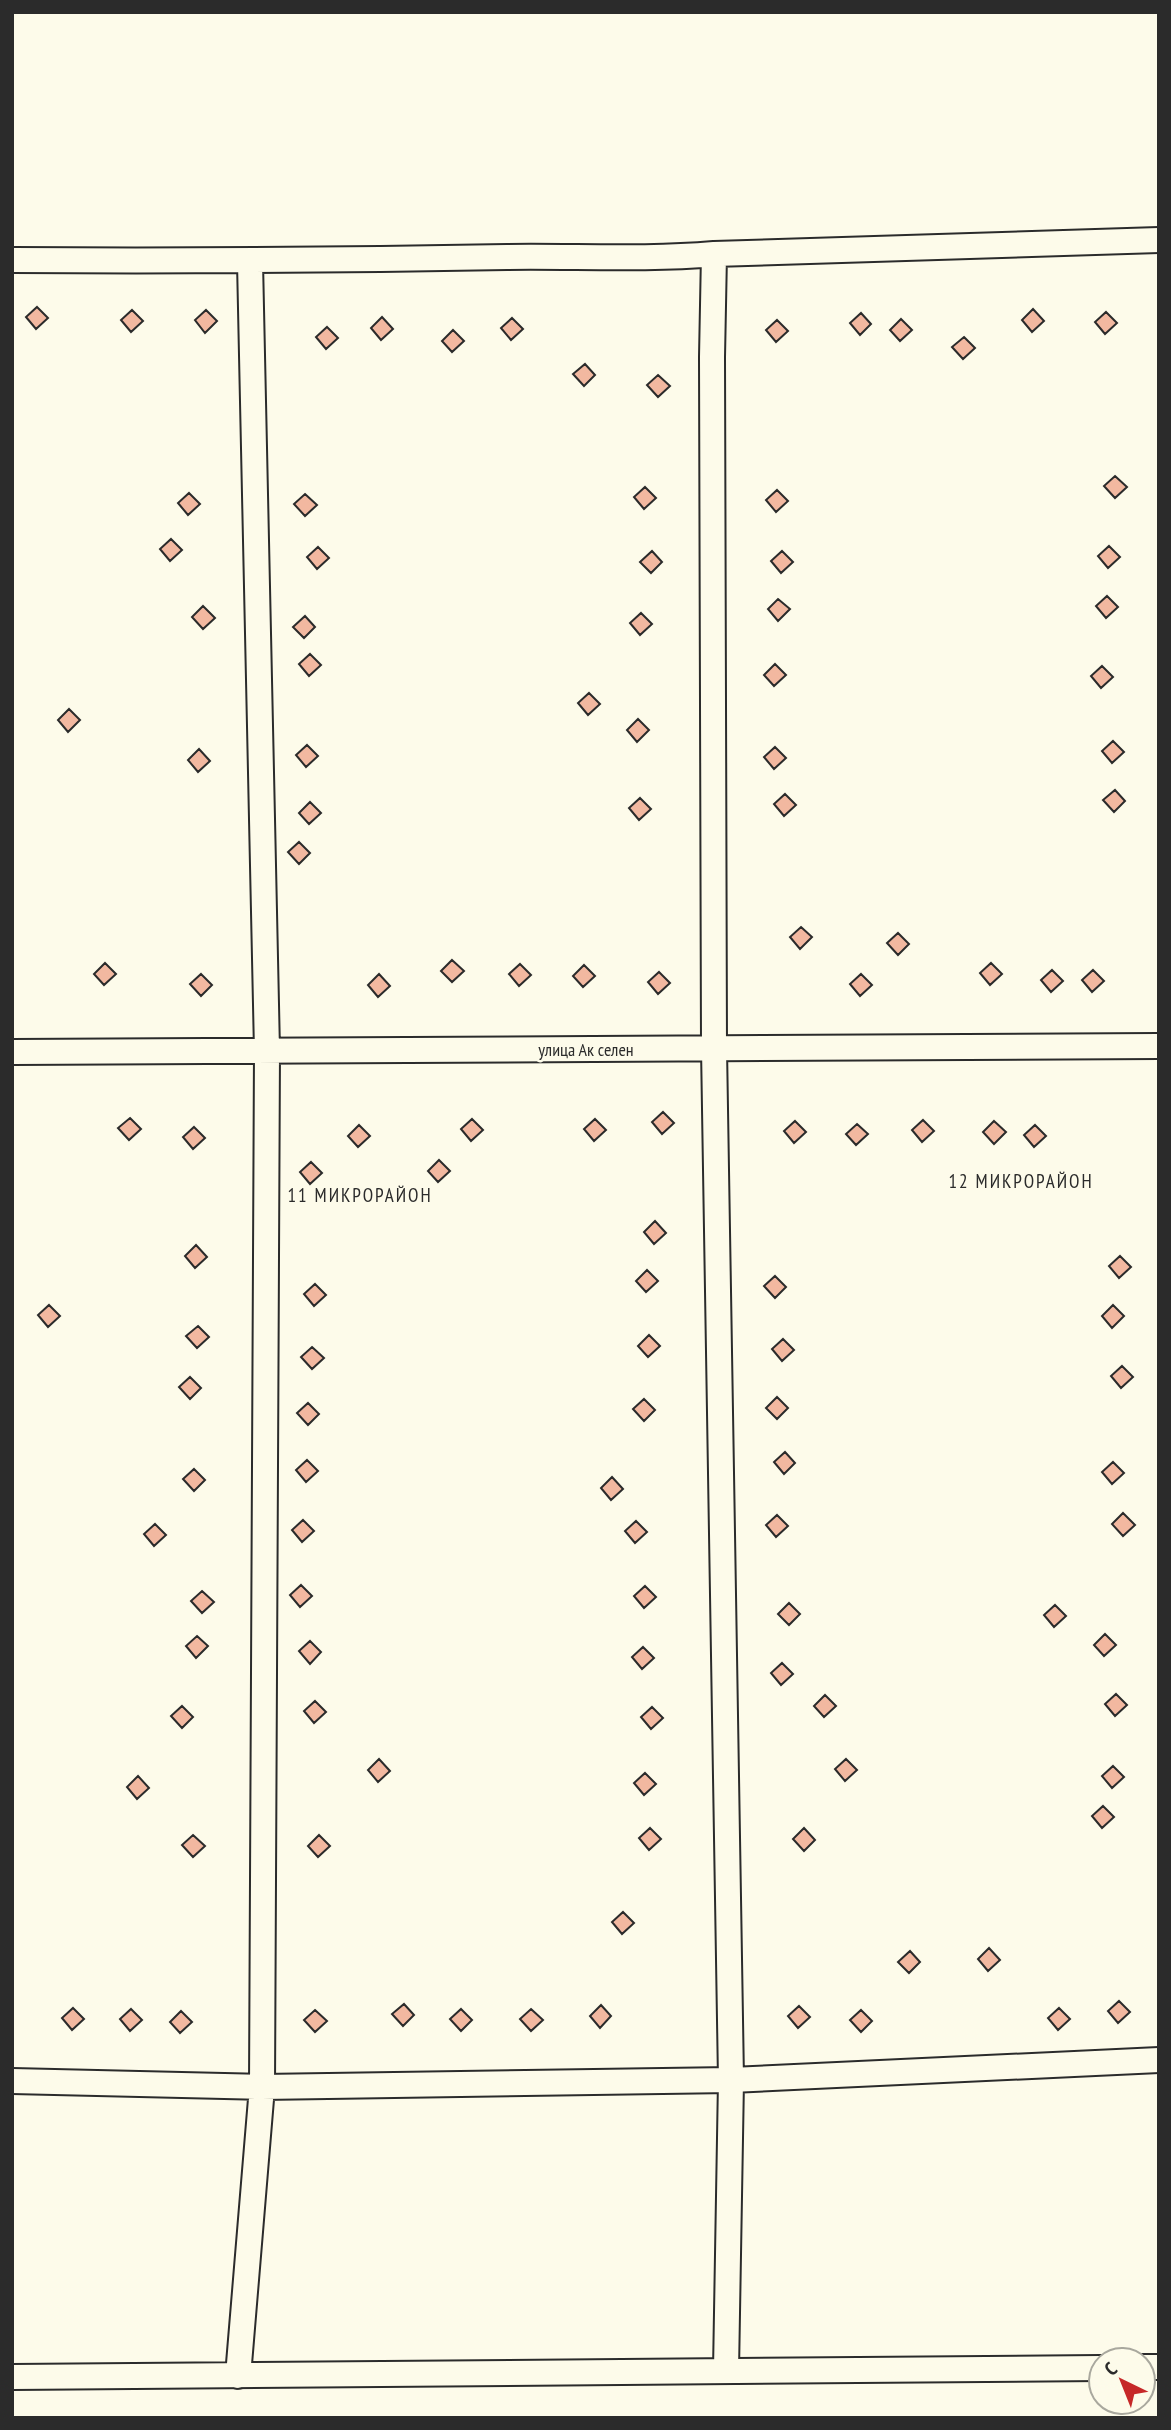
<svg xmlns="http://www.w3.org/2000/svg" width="1171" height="2430" viewBox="0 0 1171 2430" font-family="'PT Sans Narrow',sans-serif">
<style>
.building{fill:#f2b8a0;stroke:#2b2b2b;stroke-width:2}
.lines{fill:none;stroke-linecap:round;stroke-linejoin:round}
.minor-casing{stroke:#2b2b2b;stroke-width:28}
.minor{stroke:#fdfbea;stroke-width:24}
.labels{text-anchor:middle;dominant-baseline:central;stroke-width:5;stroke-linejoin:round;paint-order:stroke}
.street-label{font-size:18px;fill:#2b2b2b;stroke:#fdfbea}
.neighbourhood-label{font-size:19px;letter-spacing:2px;fill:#2b2b2b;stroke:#fdfbea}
</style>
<rect width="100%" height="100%" fill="#fdfbea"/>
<path class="building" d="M 37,307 L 48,318 L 36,329 L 26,317 Z
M 1033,309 L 1044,321 L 1032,332 L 1022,320 Z
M 132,310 L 143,321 L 131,332 L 121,320 Z
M 206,310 L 217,321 L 205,333 L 195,320 Z
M 1106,312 L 1117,323 L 1105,334 L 1095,322 Z
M 861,313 L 871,324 L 860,335 L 850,323 Z
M 382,317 L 393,329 L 381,340 L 371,328 Z
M 512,318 L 523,329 L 511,340 L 501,328 Z
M 901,319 L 912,330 L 900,341 L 890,330 Z
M 777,320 L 788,331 L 776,342 L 766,330 Z
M 327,327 L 338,338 L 326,349 L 316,337 Z
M 453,330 L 464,341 L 452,352 L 442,341 Z
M 964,337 L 975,348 L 963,359 L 952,347 Z
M 585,364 L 595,375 L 584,386 L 573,374 Z
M 658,375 L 670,386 L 658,397 L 647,385 Z
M 1115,476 L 1127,487 L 1115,498 L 1104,486 Z
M 645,487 L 656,498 L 644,509 L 634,497 Z
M 777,490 L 788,501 L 776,512 L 766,500 Z
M 189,493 L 200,504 L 188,515 L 178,503 Z
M 305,494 L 317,505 L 305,516 L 294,504 Z
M 171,539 L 182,550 L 170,561 L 160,549 Z
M 1109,546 L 1120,557 L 1108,568 L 1098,556 Z
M 318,547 L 329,558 L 317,569 L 307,557 Z
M 652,551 L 662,562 L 651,573 L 640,562 Z
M 782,551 L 793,562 L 781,573 L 771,561 Z
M 1107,596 L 1118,607 L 1106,618 L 1096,606 Z
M 778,599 L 790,609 L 778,621 L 768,609 Z
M 203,606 L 215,618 L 203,629 L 192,617 Z
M 641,613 L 652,624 L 640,635 L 630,623 Z
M 305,616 L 315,627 L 304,638 L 293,627 Z
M 310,654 L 321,665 L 309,676 L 299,664 Z
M 775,664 L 786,675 L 774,686 L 764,675 Z
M 1102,666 L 1113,677 L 1101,688 L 1091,676 Z
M 589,693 L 600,704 L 588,715 L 578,703 Z
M 69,709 L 80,720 L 68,732 L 58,720 Z
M 638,719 L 649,730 L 637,742 L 627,730 Z
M 1113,741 L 1124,752 L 1112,763 L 1102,751 Z
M 307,745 L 318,756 L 306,767 L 296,755 Z
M 775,747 L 786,758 L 774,769 L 764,757 Z
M 199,749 L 210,761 L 198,772 L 188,760 Z
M 1115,790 L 1125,801 L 1114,812 L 1103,800 Z
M 785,794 L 796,805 L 784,816 L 774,804 Z
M 640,798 L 651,809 L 639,820 L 629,808 Z
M 310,802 L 321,813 L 309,824 L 299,813 Z
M 299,842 L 310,853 L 299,864 L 288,852 Z
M 801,927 L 812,937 L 800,949 L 790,937 Z
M 898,933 L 909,944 L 898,955 L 887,943 Z
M 452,960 L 464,971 L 452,982 L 441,971 Z
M 105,963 L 116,974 L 104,985 L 94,974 Z
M 991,963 L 1002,974 L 990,985 L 980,973 Z
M 520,964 L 531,975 L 519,986 L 509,974 Z
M 584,965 L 595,976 L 583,987 L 573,976 Z
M 1052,970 L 1063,981 L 1051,992 L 1041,980 Z
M 1093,970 L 1104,981 L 1092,992 L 1082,980 Z
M 659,972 L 670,983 L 658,994 L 648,982 Z
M 201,974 L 212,985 L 201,996 L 190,984 Z
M 379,974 L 390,986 L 378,997 L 368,985 Z
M 861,974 L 872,985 L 860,996 L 850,984 Z
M 663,1112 L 674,1123 L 662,1134 L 652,1122 Z
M 130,1118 L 141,1129 L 129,1140 L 118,1128 Z
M 472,1119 L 483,1130 L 471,1141 L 461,1129 Z
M 595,1119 L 606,1130 L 594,1141 L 584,1129 Z
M 923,1120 L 934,1131 L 922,1142 L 912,1130 Z
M 795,1121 L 806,1132 L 794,1143 L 784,1131 Z
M 994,1121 L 1006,1132 L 994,1144 L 983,1132 Z
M 857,1124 L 868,1134 L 856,1145 L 846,1134 Z
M 359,1125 L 370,1136 L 358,1147 L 348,1136 Z
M 1035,1125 L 1046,1136 L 1034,1147 L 1024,1135 Z
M 194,1127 L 205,1138 L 193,1149 L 183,1137 Z
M 439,1160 L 450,1171 L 438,1182 L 428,1171 Z
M 311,1162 L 322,1173 L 310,1184 L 300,1172 Z
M 655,1221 L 666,1233 L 654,1244 L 644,1232 Z
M 196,1245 L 207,1257 L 195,1268 L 185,1256 Z
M 1120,1256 L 1131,1267 L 1119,1278 L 1109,1266 Z
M 647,1270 L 658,1281 L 646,1292 L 636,1281 Z
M 775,1276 L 786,1287 L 775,1298 L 764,1286 Z
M 315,1284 L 326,1295 L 314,1306 L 304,1294 Z
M 49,1305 L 60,1316 L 48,1327 L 38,1315 Z
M 1113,1305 L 1124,1316 L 1112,1328 L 1102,1316 Z
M 198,1326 L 209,1337 L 197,1348 L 186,1336 Z
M 649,1335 L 660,1346 L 648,1357 L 638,1346 Z
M 783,1339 L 794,1350 L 782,1361 L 772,1349 Z
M 312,1347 L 324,1358 L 312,1369 L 301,1357 Z
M 1122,1366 L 1133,1377 L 1121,1388 L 1111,1376 Z
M 190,1377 L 201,1388 L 190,1399 L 179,1387 Z
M 777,1397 L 788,1408 L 777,1419 L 766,1408 Z
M 644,1399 L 655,1410 L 644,1421 L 633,1409 Z
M 308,1403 L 319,1414 L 308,1425 L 297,1413 Z
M 785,1452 L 795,1463 L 784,1474 L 774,1462 Z
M 307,1460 L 318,1471 L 306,1482 L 296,1470 Z
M 1113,1462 L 1124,1473 L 1112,1484 L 1102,1472 Z
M 194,1469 L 205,1480 L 194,1491 L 183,1479 Z
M 612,1477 L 623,1489 L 611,1500 L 601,1488 Z
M 1123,1513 L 1135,1525 L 1123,1536 L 1112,1524 Z
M 777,1515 L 788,1526 L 776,1537 L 766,1525 Z
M 303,1520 L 314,1531 L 302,1542 L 292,1530 Z
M 636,1521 L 647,1532 L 635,1543 L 625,1531 Z
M 155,1524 L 166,1535 L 154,1546 L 144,1534 Z
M 301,1585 L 312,1596 L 300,1607 L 290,1595 Z
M 645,1586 L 656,1597 L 644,1608 L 634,1596 Z
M 202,1591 L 214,1602 L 202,1613 L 191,1601 Z
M 789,1603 L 800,1614 L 789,1625 L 778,1614 Z
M 1055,1605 L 1066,1616 L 1054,1627 L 1044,1615 Z
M 1105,1634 L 1116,1645 L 1104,1656 L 1094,1645 Z
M 197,1636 L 208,1646 L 196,1658 L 186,1646 Z
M 310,1641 L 321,1652 L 310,1664 L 299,1651 Z
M 643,1647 L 654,1658 L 642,1669 L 632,1657 Z
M 782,1663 L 793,1674 L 781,1685 L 771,1673 Z
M 1116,1694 L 1127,1705 L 1115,1716 L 1105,1704 Z
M 825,1695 L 836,1706 L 824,1717 L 814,1706 Z
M 315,1701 L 326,1712 L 314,1723 L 304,1711 Z
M 182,1706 L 193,1717 L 182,1728 L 171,1716 Z
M 652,1707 L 663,1718 L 651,1729 L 641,1717 Z
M 379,1759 L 390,1771 L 378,1782 L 368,1770 Z
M 846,1759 L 857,1770 L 845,1781 L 835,1769 Z
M 1113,1766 L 1124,1777 L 1112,1788 L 1102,1776 Z
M 645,1773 L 656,1784 L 644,1795 L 634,1783 Z
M 138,1776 L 149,1788 L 137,1799 L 127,1787 Z
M 1103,1806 L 1114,1817 L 1102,1828 L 1092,1816 Z
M 650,1828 L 661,1839 L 649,1850 L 639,1838 Z
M 804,1828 L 815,1840 L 804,1851 L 793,1839 Z
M 193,1835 L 205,1846 L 193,1857 L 182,1845 Z
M 319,1835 L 330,1846 L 318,1857 L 308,1846 Z
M 623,1912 L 634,1923 L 622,1934 L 612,1922 Z
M 989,1948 L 1000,1960 L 988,1971 L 978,1959 Z
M 910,1951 L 920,1962 L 909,1973 L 898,1962 Z
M 1119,2001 L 1130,2012 L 1118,2023 L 1108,2011 Z
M 404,2004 L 414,2015 L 403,2026 L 392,2014 Z
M 601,2005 L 611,2016 L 600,2028 L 590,2016 Z
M 799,2006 L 810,2017 L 798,2028 L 788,2016 Z
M 73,2008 L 84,2019 L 72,2030 L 62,2018 Z
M 1059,2008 L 1070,2019 L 1058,2030 L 1048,2018 Z
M 131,2009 L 142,2020 L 130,2031 L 120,2019 Z
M 461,2009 L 472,2020 L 461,2031 L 450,2019 Z
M 531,2009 L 543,2020 L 531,2031 L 520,2019 Z
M 315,2010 L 327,2021 L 315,2032 L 304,2020 Z
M 861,2010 L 872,2021 L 861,2032 L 850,2020 Z
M 181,2011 L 192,2022 L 180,2033 L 170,2022 Z"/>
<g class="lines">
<defs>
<path id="minor" d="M 714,254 L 712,357 L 714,1048 L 731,2080 L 726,2371
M 12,260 C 177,261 342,260 507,257 C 576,256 645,260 714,254 L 1159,240
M 12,1052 L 1159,1046
M 12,2081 L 262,2087 L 731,2080 L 1159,2060
M 1143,2367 L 1159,2367
M 238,2376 L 262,2087 L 267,1051 L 250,262
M 12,2377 L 1101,2368"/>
</defs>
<use href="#minor" class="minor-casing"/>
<use href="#minor" class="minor"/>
</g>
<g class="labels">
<g class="street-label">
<text x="586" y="1049">улица Ак селен</text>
</g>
<g class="neighbourhood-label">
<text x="1021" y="1181">12 МИКРОРАЙОН</text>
<text x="360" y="1195">11 МИКРОРАЙОН</text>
</g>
</g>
<rect width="1171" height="2430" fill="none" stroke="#2b2b2b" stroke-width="28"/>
<g transform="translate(1122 2381) rotate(317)"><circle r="33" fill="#fdfbea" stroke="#a9a89e" stroke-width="2"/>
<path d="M0-5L12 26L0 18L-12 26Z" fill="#c62828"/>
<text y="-10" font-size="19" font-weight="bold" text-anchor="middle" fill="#2b2b2b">С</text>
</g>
</svg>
